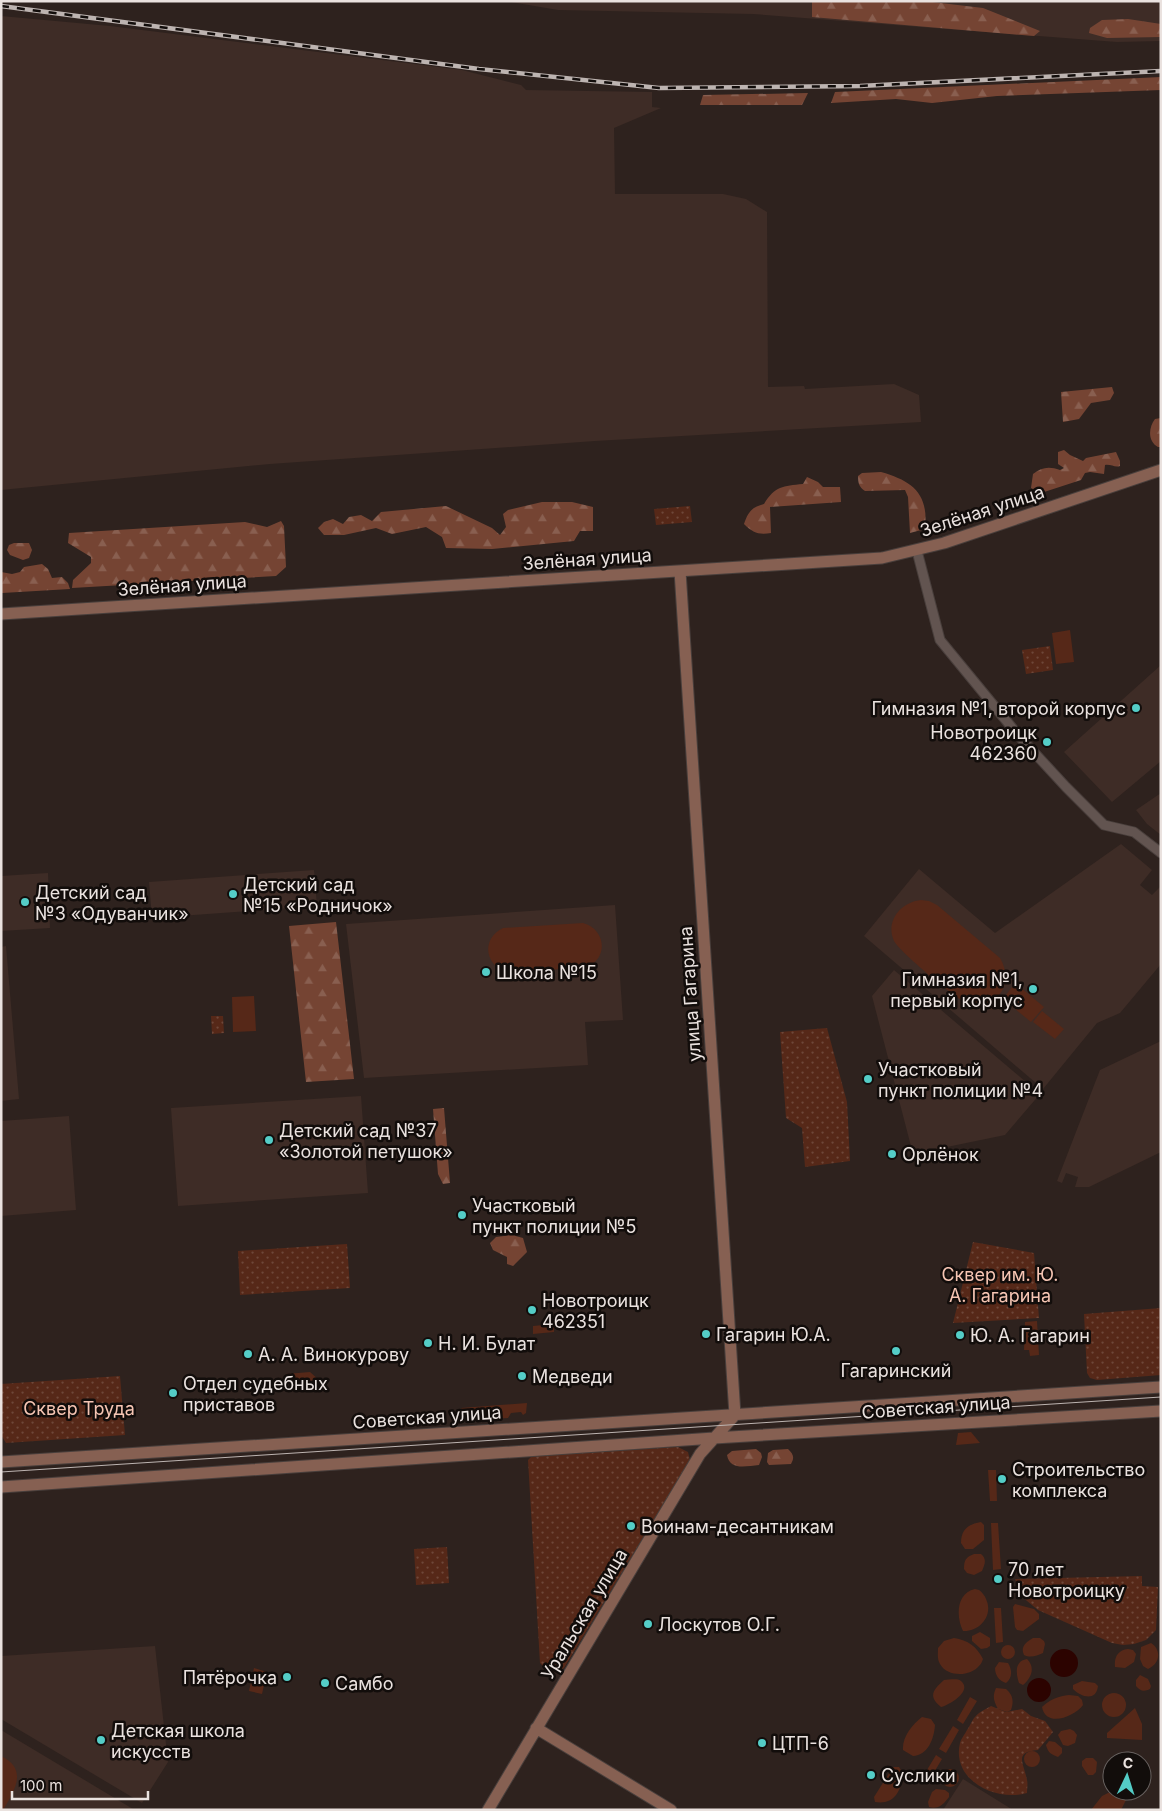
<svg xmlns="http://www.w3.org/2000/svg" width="1162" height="1811" viewBox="0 0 1162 1811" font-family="Inter,sans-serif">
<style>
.built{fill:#3e2c26}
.grass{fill:#562818}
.forest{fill:url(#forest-firs)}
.park{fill:url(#park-dots)}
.water{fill:#2c0300}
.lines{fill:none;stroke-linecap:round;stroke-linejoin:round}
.street-casing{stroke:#493f3c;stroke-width:11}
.secondary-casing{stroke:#493f3c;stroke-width:13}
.street{stroke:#625450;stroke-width:9}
.secondary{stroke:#866052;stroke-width:11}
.tram{stroke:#bdb4b1;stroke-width:1}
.rail-casing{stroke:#bdb4b1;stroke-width:4.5}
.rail{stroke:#120d0b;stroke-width:2.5;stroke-dasharray:8;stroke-linecap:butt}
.poi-dot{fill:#54cdc7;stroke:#120d0b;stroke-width:2}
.labels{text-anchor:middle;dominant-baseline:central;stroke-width:5;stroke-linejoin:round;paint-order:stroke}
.street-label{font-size:18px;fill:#eae2df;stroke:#120d0b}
.poi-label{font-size:18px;fill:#eae2df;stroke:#120d0b;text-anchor:start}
.park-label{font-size:18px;fill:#f6c5b3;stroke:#120d0b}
</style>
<defs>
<pattern id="forest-firs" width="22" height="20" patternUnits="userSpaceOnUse" patternTransform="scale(1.25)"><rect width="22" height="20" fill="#754433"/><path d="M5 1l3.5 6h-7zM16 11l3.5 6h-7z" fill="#895f50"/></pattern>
<pattern id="park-dots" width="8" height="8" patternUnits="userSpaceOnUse" patternTransform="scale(1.25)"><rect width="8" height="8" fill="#562818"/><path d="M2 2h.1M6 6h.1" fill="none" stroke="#6e4739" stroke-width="1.8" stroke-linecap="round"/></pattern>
</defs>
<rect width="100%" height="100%" fill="#2e221e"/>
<path class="built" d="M 505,1 L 1161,1 L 1161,41 L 1117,42 L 753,14 L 558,10 Z
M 1,16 L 110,26 L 462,70 L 521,85 L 526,90 L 652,92 L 652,107 L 661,108 L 614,128 L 615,194 L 723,194 L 746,199 L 767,212 L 768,387 L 804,386 L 805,389 L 894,384 L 919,395 L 921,422 L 595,441 L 270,464 L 1,490 Z
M 1161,665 L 1161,761 L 1112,802 L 1064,752 Z
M 1161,793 L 1161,835 L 1147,824 L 1136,810 Z
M 1121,844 L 1152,870 L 1140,885 L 1152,895 L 1161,886 L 1161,964 L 1120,1013 L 1097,1023 L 1043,1089 L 864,936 L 919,869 L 995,933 Z
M 314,870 L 317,906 L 152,918 L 149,882 Z
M 48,873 L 50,928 L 1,931 L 1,876 Z
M 615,905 L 623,1020 L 585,1022 L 588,1065 L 364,1078 L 346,924 Z
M 6,946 L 19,1099 L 1,1101 L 1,947 Z
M 894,970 L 1040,1094 L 1005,1135 L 913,1154 L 872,996 Z
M 1161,1041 L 1161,1152 L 1089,1187 L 1075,1187 L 1078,1177 L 1066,1173 L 1062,1183 L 1057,1181 L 1100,1070 Z
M 361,1096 L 368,1193 L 178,1206 L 171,1108 Z
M 69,1116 L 76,1210 L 1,1216 L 1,1121 Z
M 155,1646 L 168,1762 L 142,1803 L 1,1719 L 1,1656 Z
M 1,1730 L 133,1809 L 1,1810 Z
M 963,1779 L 1013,1810 L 943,1810 Z"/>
<path class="grass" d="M 1070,630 L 1074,662 L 1056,664 L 1052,633 Z
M 921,900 L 929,901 L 937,905 L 1000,958 C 1006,968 1008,980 1002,991 C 995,1002 982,1008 969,1004 C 958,1001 899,951 894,941 C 885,921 901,902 921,900 Z
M 583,923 C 605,929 609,956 588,967 L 510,973 C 485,968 480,939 503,928 Z
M 1015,983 L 1044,1007 L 1031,1022 L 1003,999 Z
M 254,996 L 256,1031 L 233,1032 L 232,997 Z
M 1042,1011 L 1064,1029 L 1055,1039 L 1033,1022 Z
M 1037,1321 L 1039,1355 L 1030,1356 L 1029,1350 L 1024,1350 L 1025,1322 Z
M 554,1324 L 554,1332 L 533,1334 L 533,1326 Z
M 310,1372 L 319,1380 L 286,1382 L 286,1374 Z
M 527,1403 L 526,1413 L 523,1415 L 521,1412 L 511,1413 L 508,1418 L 473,1420 L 461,1408 Z
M 971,1432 L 980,1443 L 956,1445 L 958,1433 Z
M 988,1470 L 996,1470 L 997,1501 L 990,1501 Z
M 981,1522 L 984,1525 L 984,1540 L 973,1549 L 965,1549 L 961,1543 C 961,1530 968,1524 981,1522 Z
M 991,1523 L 998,1523 L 1001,1569 L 993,1570 Z
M 974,1554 L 981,1554 C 987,1559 985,1564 982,1571 L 974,1575 L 967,1573 L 964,1569 C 964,1560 966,1557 974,1554 Z
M 975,1589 L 979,1590 C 982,1592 985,1596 986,1599 C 994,1616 979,1632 963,1631 C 956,1617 956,1593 975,1589 Z
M 1015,1604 L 1034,1609 L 1039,1614 L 1039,1619 L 1023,1631 L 1017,1630 L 1015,1627 L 1013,1607 Z
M 994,1608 L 1001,1608 L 1003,1642 L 996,1643 Z
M 980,1632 L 990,1638 L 990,1646 L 987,1648 L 981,1649 L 972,1641 L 972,1636 Z
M 954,1638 C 968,1640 977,1647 983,1659 C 982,1662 981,1664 979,1666 C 970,1677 947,1677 940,1664 C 937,1659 938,1654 938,1648 L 944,1641 Z
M 1033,1638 L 1040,1638 L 1044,1641 L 1045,1644 L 1043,1653 C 1037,1656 1030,1658 1024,1655 C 1020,1647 1026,1642 1033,1638 Z
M 1151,1643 C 1162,1650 1160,1664 1148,1669 L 1143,1666 L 1140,1659 L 1141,1647 Z
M1001 1652a7 7 0 1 1 14 0a7 7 0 1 1-14 0Z
M 1128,1649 L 1133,1650 L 1136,1654 L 1134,1662 L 1125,1668 L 1115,1667 C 1114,1657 1118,1650 1128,1649 Z
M 1027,1659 C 1036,1668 1031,1678 1023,1685 L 1019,1683 C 1016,1674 1014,1661 1027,1659 Z
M 999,1662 L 1008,1663 C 1012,1669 1013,1678 1006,1683 C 999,1681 995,1675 995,1668 Z
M 254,1668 L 267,1672 L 262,1694 L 249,1691 Z
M 1140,1675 L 1148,1679 L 1151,1686 L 1150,1689 C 1144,1692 1140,1691 1136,1686 L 1136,1680 Z
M 944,1680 C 949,1680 957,1678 961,1681 C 973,1691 949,1705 941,1707 C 927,1696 934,1689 944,1680 Z
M 1082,1681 L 1095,1683 L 1098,1686 C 1096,1702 1081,1697 1073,1689 L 1073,1685 Z
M 996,1688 L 1006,1689 C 1013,1695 1014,1701 1011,1710 L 1007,1712 L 998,1709 C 994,1701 992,1697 996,1688 Z
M1102 1705a12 12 0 1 1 24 0a12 12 0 1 1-24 0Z
M 1069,1695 L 1078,1696 L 1082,1700 L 1083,1705 C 1074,1717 1046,1728 1042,1707 C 1050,1699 1059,1696 1069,1695 Z
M 970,1697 L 977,1701 L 963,1724 L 957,1720 Z
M 1135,1708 L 1142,1724 L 1142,1740 L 1107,1738 L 1107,1733 Z
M 922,1717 L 931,1719 L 935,1725 C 934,1739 928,1755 913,1756 L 903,1750 C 902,1737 912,1725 922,1717 Z
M 953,1726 L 959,1730 L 946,1753 L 939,1749 Z
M 1070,1729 L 1074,1731 L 1077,1735 L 1075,1743 L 1068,1746 L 1063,1745 L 1058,1735 L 1061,1731 Z
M 1049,1741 L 1055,1742 L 1062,1748 L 1062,1753 L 1058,1757 C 1051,1754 1048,1753 1046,1745 Z
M1024 1759a8 8 0 1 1 16 0a8 8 0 1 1-16 0Z
M 936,1755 L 942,1759 L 930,1779 L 924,1775 Z
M 1,1756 C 29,1769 14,1792 3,1810 L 1,1810 Z
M 1086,1758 L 1093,1758 L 1097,1762 L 1096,1772 L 1093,1775 L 1088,1775 L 1082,1766 L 1082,1761 Z
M 893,1767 L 899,1767 L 904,1775 C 900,1791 895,1805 875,1802 L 874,1797 Z
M941 1778a9 9 0 1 1 18 0a9 9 0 1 1-18 0Z
M 936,1789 L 945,1790 L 949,1793 L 949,1797 C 944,1804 938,1810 929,1807 L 928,1802 L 932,1792 Z
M 1112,1791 L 1130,1792 L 1121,1810 L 1091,1810 L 1102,1796 Z"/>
<path class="forest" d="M 812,1 L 924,1 L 983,8 L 1040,31 L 1034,36 L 812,17 Z
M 1128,19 L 1161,24 L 1161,37 L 1107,38 L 1089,33 L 1090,28 L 1102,20 Z
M 1161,77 L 1161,90 L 997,96 L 932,103 L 896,99 L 831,103 L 835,92 Z
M 808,93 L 802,105 L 700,105 L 703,95 Z
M 1112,387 L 1114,393 L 1110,400 L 1091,403 L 1079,419 L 1063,422 L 1061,392 Z
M 1161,418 L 1161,447 L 1158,447 C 1148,442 1148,428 1155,419 Z
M 1064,450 L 1070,455 L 1083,461 L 1086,458 L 1116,452 L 1120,461 L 1120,466 C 1115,468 1111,464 1105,465 L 1104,474 L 1090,472 L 1085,473 L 1081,480 L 1041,493 L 1031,488 L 1033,474 C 1042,467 1049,466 1060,470 L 1064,468 L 1058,464 L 1058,452 Z
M 881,472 C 912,481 929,493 925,529 L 910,533 L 908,497 L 905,490 L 865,491 C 859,487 858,483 858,476 L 862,473 Z
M 807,477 L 818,482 L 823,487 L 840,487 L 841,502 L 770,507 L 771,533 C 759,535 753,533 744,524 C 748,512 752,507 764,504 C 775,486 783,486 803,484 Z
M 542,502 L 572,502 L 593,507 L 593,531 L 580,531 L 574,541 L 492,549 L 446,548 L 442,537 L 426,527 L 392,534 L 376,528 L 344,535 L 324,535 L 318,528 L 324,522 L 333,519 L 343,524 L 349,517 L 361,515 L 372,521 L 381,512 L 446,506 L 492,528 L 500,535 L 506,527 L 503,514 L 508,510 Z
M 281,521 L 284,526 L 286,567 L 276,576 L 72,588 L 73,580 L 91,563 L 91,557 L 68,543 L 69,533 L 245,522 L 267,527 Z
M 14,543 L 29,543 L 32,550 L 29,558 L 23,560 L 10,555 L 7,550 L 9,545 Z
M 42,564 L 48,569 L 52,578 L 62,577 L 68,583 L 70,589 L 2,593 L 1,572 L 12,574 L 20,572 L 24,567 Z
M 336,922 L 354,1079 L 306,1082 L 289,926 Z
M 444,1108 L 450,1183 L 443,1184 L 438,1174 L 433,1109 Z
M 512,1235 L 523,1238 L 527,1252 L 513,1266 L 507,1264 L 507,1257 L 493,1250 L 490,1243 L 496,1237 Z
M 756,1449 L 761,1453 L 762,1457 L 759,1465 C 746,1466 730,1471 727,1455 L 732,1451 Z
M 788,1449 C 793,1454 795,1457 791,1464 L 769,1465 L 767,1462 L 768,1453 L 773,1450 Z"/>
<path class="park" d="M 690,506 L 692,522 L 656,525 L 654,509 Z
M 1050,646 L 1053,670 L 1026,674 L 1022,650 Z
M 211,1016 L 223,1016 L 224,1033 L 212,1034 Z
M 827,1028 L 847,1102 L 850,1161 L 805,1167 L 802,1128 L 786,1118 L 780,1032 Z
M 973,1242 L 1034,1253 L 1039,1318 L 953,1323 Z
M 347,1244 L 350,1288 L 240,1295 L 238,1251 Z
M 1161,1308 L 1161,1375 L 1097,1380 L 1090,1378 L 1087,1373 L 1084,1314 Z
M 120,1376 L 125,1435 L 6,1443 L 1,1435 L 1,1384 Z
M 678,1447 L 688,1452 L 690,1460 L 564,1668 L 557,1672 L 546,1669 L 540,1663 L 528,1460 L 532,1456 Z
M 447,1547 L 449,1583 L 416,1585 L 414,1549 Z
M 1142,1576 L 1142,1586 L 1158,1587 L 1156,1630 L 1146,1640 L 1134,1644 L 1123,1645 L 1112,1643 L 1038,1610 L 1021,1596 L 1015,1579 Z
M 991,1706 L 1006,1712 L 1022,1709 L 1031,1716 L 1045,1721 L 1053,1732 L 1038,1750 C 1013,1752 1024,1763 1027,1780 C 1028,1784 1027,1788 1027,1793 C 997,1802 951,1781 960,1743 C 961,1739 965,1734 967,1730 C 970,1726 972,1720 975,1717 C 979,1712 986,1709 991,1706 Z"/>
<path class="water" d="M1050 1663a14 14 0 1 1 28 0a14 14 0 1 1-28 0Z
M1027 1690a12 12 0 1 1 24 0a12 12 0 1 1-24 0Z"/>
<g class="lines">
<defs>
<path id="street" d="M 917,551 L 940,640 L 1018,735 L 1066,787 L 1104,825 L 1134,832 L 1161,853"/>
<path id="secondary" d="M 680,571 L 735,1415
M 1,614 L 882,558 L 944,543 L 1161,470
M 1,1462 L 1161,1387
M 1,1487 L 714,1438 L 1161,1411
M 536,1728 L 671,1810
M 488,1810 L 700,1454 L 735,1415"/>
</defs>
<use href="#street" class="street-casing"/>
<use href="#secondary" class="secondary-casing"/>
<use href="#street" class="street"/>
<use href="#secondary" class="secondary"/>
<path class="tram" d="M 1,1472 L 1161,1397"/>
<defs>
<path id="rail" d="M 1,6 L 479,69 L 659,88 L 860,86 L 1161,71"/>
</defs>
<use href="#rail" class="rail-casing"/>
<use href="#rail" class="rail"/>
</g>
<g class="poi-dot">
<circle cx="1136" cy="708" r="5"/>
<circle cx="1047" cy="742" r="5"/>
<circle cx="233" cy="894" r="5"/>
<circle cx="25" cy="902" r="5"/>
<circle cx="486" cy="972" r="5"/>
<circle cx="1033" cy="989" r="5"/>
<circle cx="868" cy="1079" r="5"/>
<circle cx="269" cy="1140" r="5"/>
<circle cx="892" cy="1154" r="5"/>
<circle cx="462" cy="1215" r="5"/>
<circle cx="532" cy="1310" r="5"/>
<circle cx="706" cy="1334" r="5"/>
<circle cx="960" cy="1335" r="5"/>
<circle cx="428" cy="1343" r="5"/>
<circle cx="896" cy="1351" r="5"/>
<circle cx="248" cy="1354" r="5"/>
<circle cx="522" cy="1376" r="5"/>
<circle cx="173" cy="1393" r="5"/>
<circle cx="1002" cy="1479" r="5"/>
<circle cx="631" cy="1526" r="5"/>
<circle cx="998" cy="1579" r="5"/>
<circle cx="648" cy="1624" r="5"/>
<circle cx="287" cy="1677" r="5"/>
<circle cx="325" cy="1683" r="5"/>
<circle cx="101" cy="1740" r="5"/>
<circle cx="762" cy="1743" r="5"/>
<circle cx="871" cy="1775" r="5"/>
</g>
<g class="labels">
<g class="street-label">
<text transform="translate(982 511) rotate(-18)">Зелёная улица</text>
<text transform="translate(587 559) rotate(-4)">Зелёная улица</text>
<text transform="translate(182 585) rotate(-4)">Зелёная улица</text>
<text transform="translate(690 994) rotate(-94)">улица Гагарина</text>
<text transform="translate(936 1407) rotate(-4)">Советская улица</text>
<text transform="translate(427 1417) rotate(-4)">Советская улица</text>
<text transform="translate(584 1614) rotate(-59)">Уральская улица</text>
</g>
<g class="poi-label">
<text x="1126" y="708" text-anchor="end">Гимназия №1, второй корпус</text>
<text x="1037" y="732" text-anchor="end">Новотроицк<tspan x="1037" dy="21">462360</tspan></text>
<text x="243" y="884">Детский сад<tspan x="243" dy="21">№15 «Родничок»</tspan></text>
<text x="35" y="892">Детский сад<tspan x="35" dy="21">№3 «Одуванчик»</tspan></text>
<text x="496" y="972">Школа №15</text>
<text x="1023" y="979" text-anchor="end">Гимназия №1,<tspan x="1023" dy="21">первый корпус</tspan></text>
<text x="878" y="1069">Участковый<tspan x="878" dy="21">пункт полиции №4</tspan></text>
<text x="279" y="1130">Детский сад №37<tspan x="279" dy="21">«Золотой петушок»</tspan></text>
<text x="902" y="1154">Орлёнок</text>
<text x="472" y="1205">Участковый<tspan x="472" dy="21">пункт полиции №5</tspan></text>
<text x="542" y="1300">Новотроицк<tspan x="542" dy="21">462351</tspan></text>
<text x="716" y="1334">Гагарин Ю.А.</text>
<text x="970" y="1335">Ю. А. Гагарин</text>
<text x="438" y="1343">Н. И. Булат</text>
<text x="258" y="1354">А. А. Винокурову</text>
<text x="896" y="1370" text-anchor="middle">Гагаринский</text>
<text x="532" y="1376">Медведи</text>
<text x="183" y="1383">Отдел судебных<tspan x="183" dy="21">приставов</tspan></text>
<text x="1012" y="1469">Строительство<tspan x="1012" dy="21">комплекса</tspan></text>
<text x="641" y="1526">Воинам-десантникам</text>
<text x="1008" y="1569">70 лет<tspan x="1008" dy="21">Новотроицку</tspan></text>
<text x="658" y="1624">Лоскутов О.Г.</text>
<text x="277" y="1677" text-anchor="end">Пятёрочка</text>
<text x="335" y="1683">Самбо</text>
<text x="111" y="1730">Детская школа<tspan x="111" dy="21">искусств</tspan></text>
<text x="772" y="1743">ЦТП-6</text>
<text x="881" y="1775">Суслики</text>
</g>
<g class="park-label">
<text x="1000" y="1274">Сквер им. Ю.<tspan x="1000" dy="21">А. Гагарина</tspan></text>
<text x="79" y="1408">Сквер Труда</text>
</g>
</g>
<rect width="1162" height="1811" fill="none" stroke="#eae2df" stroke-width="5"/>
<g transform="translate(1127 1776) rotate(4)"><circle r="24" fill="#120d0b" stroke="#686260"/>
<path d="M0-4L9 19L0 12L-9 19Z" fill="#54cdc7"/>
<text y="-8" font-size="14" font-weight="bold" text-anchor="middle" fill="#eae2df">С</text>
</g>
<path d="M12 1791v8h136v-8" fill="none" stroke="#eae2df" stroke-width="2.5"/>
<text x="20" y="1791" font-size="15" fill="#eae2df" stroke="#120d0b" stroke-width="4" paint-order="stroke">100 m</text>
</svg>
